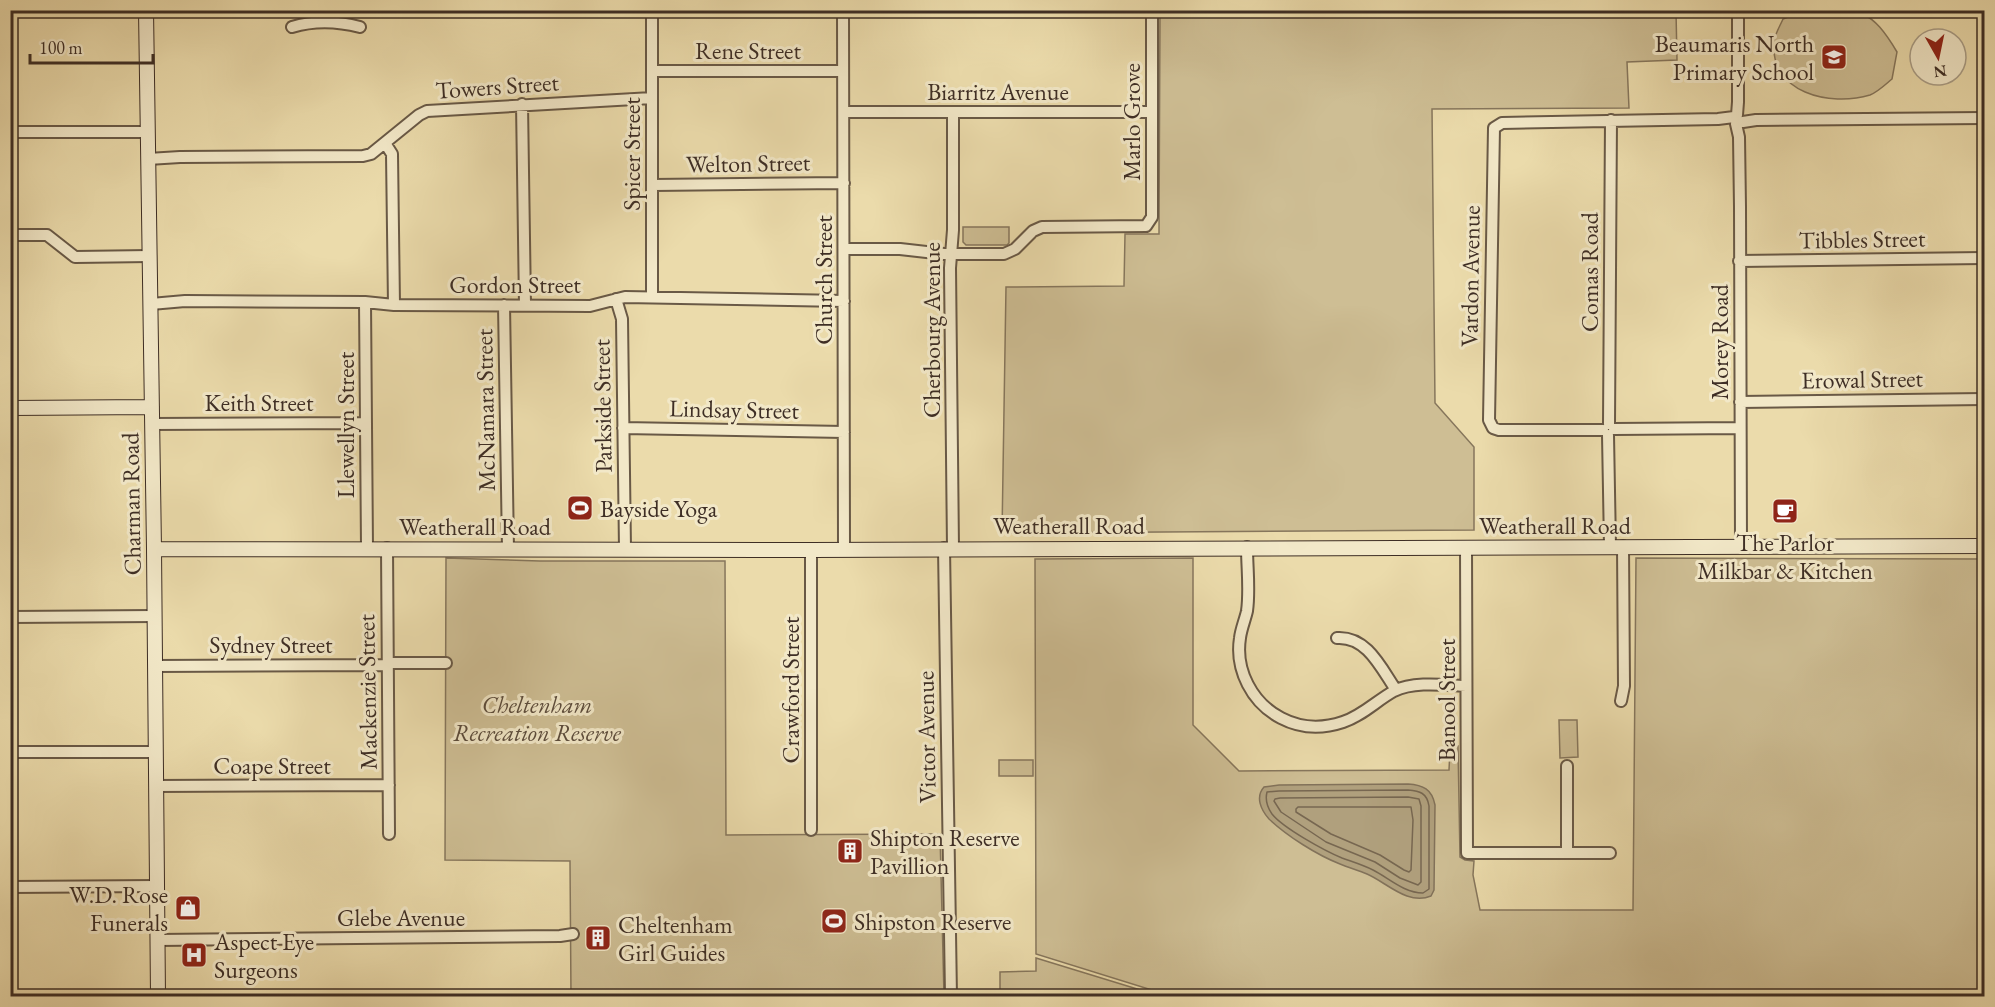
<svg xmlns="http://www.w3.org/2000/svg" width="1995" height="1007" viewBox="0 0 1995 1007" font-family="'EB Garamond',serif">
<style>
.green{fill:#cebe94;stroke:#86765c;stroke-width:1.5}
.water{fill:#b0a07d;stroke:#82725a;stroke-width:1.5}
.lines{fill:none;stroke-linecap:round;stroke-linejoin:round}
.shore{stroke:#776751;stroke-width:1.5}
.street-casing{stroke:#695946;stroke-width:14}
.secondary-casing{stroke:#3e2e25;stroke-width:16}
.street{stroke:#f2e8c8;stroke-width:10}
.secondary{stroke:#f2e8c8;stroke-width:14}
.labels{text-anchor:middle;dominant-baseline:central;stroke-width:6;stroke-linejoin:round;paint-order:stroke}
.poi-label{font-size:24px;fill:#3e2e25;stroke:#f2e8c8;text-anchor:start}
.street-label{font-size:24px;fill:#3e2e25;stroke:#f2e8c8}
.park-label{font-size:24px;font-style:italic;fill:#5b4b3b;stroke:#f2e8c8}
</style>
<rect width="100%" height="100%" fill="#ebdbab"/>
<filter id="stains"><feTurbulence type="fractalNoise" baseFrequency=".00333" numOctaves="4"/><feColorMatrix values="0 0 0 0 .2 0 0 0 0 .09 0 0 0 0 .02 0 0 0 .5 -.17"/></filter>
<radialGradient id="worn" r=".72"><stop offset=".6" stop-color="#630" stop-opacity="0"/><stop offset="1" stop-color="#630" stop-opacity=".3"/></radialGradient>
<path class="green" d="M 1160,11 L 1676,11 L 1677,60 L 1627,62 L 1629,108 L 1432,109 L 1435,403 L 1474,447 L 1474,530 L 1002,533 L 1006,287 L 1124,286 L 1125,234 L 1159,234 Z
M 1804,11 C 1856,10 1868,3 1897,52 L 1892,79 C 1886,84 1878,92 1870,95 C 1830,107 1769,93 1774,41 C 1775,34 1780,26 1783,19 Z
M 963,227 L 1009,227 L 1009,243 L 1007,245 L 966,245 L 963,242 Z
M 446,558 L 540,561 L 725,561 L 726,835 L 940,834 L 944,996 L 571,996 L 570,861 L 445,860 Z
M 1193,558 L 1193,725 L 1239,771 L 1449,770 L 1450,750 L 1454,746 L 1458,746 L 1460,857 L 1465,860 L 1474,861 L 1473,875 L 1480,910 L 1633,910 L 1636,558 L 1984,559 L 1984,996 L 1171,996 L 1036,954 L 1035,559 Z
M 1559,720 L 1577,720 L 1578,757 L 1560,758 Z
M 999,760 L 1033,760 L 1033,776 L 999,776 Z
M 1036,958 L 1160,996 L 945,996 L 957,992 L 1000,992 L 1000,972 L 1036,971 Z"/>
<path class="water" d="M 1408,784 C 1423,785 1432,789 1435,805 L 1434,890 L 1431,896 C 1408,906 1386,882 1367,874 C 1358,870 1349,868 1340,864 C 1317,855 1287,836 1269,819 C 1261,810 1255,797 1264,787 L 1279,785 Z"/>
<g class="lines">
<path class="shore" d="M 1408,790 C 1420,791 1427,793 1429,806 L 1429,889 L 1423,893 C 1404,893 1389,878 1373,870 C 1363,865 1353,862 1342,858 C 1325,851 1283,828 1272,814 C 1267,807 1265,800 1267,792 L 1279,791 Z
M 1408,797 L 1419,799 L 1421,806 L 1421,882 L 1418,885 L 1400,878 L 1375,862 L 1326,842 L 1281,812 L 1274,801 L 1275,799 L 1280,798 Z
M 1298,807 L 1411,807 L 1413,820 L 1411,870 L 1409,872 L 1404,870 L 1380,855 L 1331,834 L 1296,812 L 1296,809 Z"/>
<defs>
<path id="street" d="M 652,10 L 652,297
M 843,10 L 844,549
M 292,27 C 315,20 337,21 360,27
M 652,71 L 843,71
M 522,104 L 525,305
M 844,112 L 1152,112
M 953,112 L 953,230 L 950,268 L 953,548
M 1737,115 L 1738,102 L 1738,10
M 1743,122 L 1756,120 L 1984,118
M 1736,124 L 1739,137 L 1740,207 L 1741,546
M 10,132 L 148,132
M 385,143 L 392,154 L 394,305
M 148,159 L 180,157 L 363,156 L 371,154 L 419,115 L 427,111 L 652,98
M 653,185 L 844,183
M 10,235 L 47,235 L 75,257 L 150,256
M 844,249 L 900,249 L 944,254 L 1004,254 L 1015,249 L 1033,231 L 1042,227 L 1146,226 L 1152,217 L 1152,10
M 1739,261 L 1984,258
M 616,299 L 622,319 L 625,549
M 365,302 L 367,548
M 151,304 L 185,301 L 365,302 L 394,305 L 590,306 L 625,297 L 844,301
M 504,305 L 508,549
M 1740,402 L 1984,399
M 152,424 L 366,423
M 1609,424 L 1611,120
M 623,428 L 844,432
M 1614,429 L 1740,428
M 1603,430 L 1499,430 L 1493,428 L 1489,420 L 1494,128 L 1502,123 L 1718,119 L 1734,117
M 1608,435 L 1610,546
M 1247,547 C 1247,568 1250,590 1247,611 C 1245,620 1241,629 1240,638 C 1235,670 1252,703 1281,718 C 1300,728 1322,729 1343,722 C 1362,716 1376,701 1394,691 C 1414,681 1444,685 1466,686
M 1466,547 L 1467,853 L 1610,853
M 387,548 L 389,834
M 944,548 L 951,996
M 811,550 L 811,830
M 10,617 L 155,616
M 1337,638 C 1367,636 1381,668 1396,690
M 387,663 L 446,663
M 155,666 L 387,665
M 1621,701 L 1624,686 L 1623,546
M 10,752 L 156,752
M 156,786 L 389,785
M 1567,853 L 1567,766
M 10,887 L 157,886
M 158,940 L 560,936 L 573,934"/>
<path id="secondary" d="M 146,10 L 154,549 L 158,996
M 10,408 L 152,407
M 154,549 L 811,550 L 1984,546"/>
</defs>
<use href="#street" class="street-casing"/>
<use href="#secondary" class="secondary-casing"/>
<use href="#street" class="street"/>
<use href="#secondary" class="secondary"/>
</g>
<defs>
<symbol id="school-square" viewBox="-11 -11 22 22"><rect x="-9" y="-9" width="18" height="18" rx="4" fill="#8f2418" stroke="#f2e8c8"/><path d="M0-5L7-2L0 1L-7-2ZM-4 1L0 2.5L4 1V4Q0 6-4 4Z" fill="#fff"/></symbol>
<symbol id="stadium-square" viewBox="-11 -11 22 22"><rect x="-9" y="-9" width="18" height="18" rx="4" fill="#8f2418" stroke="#f2e8c8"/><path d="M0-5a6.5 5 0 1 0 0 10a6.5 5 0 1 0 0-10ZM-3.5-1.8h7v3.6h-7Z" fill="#fff"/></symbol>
<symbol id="cafe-square" viewBox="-11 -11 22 22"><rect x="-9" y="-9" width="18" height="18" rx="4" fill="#8f2418" stroke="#f2e8c8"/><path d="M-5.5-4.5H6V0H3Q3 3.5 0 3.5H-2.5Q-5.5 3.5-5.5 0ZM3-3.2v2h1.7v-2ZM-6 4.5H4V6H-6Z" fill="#fff"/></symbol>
<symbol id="building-square" viewBox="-11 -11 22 22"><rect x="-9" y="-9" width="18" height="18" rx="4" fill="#8f2418" stroke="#f2e8c8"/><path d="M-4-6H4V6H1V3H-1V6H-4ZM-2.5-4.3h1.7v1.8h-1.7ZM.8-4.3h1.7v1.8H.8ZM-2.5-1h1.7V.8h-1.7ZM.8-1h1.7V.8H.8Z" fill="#fff"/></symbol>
<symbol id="shop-square" viewBox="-11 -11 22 22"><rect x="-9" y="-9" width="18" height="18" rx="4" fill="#8f2418" stroke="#f2e8c8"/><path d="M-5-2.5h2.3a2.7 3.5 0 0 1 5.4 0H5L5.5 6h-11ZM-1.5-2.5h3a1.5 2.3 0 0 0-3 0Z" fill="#fff"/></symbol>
<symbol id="hospital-square" viewBox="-11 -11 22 22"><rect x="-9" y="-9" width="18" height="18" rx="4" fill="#8f2418" stroke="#f2e8c8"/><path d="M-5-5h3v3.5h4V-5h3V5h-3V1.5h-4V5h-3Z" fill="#fff"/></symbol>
</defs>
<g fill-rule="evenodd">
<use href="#school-square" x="1819" y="42" width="30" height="30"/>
<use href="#stadium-square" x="565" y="493" width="30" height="30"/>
<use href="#cafe-square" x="1770" y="496" width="30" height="30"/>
<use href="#building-square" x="835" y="836" width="30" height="30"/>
<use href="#shop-square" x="173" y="893" width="30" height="30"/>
<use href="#stadium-square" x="819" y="906" width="30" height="30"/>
<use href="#building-square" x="583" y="923" width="30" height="30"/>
<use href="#hospital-square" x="179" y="940" width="30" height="30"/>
</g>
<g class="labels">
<g class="poi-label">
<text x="1814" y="43" text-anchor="end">Beaumaris North<tspan x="1814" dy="28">Primary School</tspan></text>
<text x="600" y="508">Bayside Yoga</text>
<text x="1785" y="542" text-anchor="middle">The Parlor<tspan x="1785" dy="28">Milkbar &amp; Kitchen</tspan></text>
<text x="870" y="837">Shipton Reserve<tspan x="870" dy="28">Pavillion</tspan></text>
<text x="168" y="894" text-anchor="end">W.D. Rose<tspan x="168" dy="28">Funerals</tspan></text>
<text x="854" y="921">Shipston Reserve</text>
<text x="618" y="924">Cheltenham<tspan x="618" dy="28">Girl Guides</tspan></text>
<text x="214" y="941">Aspect Eye<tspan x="214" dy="28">Surgeons</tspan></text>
</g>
<g class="street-label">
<text x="748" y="50">Rene Street</text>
<text transform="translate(497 86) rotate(-4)">Towers Street</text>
<text x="998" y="91">Biarritz Avenue</text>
<text transform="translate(1131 122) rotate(-90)">Marlo Grove</text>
<text transform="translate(631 154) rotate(-90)">Spicer Street</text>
<text transform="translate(748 163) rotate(-1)">Welton Street</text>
<text transform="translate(1862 239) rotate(-1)">Tibbles Street</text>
<text transform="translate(1589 272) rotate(-90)">Comas Road</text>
<text transform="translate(1470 276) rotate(-89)">Vardon Avenue</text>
<text transform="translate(823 280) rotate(-90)">Church Street</text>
<text x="515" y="284">Gordon Street</text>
<text transform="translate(931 330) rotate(-90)">Cherbourg Avenue</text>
<text transform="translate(1719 342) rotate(-90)">Morey Road</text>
<text transform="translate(1862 379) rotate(-1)">Erowal Street</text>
<text x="259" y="402">Keith Street</text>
<text transform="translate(602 406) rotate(-91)">Parkside Street</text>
<text transform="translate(734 409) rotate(1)">Lindsay Street</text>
<text transform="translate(485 410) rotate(-91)">McNamara Street</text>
<text transform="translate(345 425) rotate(-90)">Llewellyn Street</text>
<text transform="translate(131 504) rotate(-91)">Charman Road</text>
<text x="1069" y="525">Weatherall Road</text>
<text x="1555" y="525">Weatherall Road</text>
<text x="475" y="526">Weatherall Road</text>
<text x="271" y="644">Sydney Street</text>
<text transform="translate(790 690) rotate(-90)">Crawford Street</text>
<text transform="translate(367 692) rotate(-91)">Mackenzie Street</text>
<text transform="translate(1446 700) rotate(-90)">Banool Street</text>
<text transform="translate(926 737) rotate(-91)">Victor Avenue</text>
<text x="272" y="765">Coape Street</text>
<text x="401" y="917">Glebe Avenue</text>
</g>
<g class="park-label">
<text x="537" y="704">Cheltenham<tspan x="537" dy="28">Recreation Reserve</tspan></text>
</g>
</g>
<rect width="1995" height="1007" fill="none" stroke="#ebdbab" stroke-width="36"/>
<rect x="12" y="12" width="1971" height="983" fill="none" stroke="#3e2e25" stroke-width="3"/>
<rect x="18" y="18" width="1959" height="971" fill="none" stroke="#3e2e25" stroke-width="1.5"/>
<g transform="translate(1938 57) rotate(171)"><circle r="28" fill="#f2e8c8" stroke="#aa9e87" stroke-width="1.5"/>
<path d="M0-4.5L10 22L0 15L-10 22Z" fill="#8f2418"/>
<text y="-9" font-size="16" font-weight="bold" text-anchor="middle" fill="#3e2e25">N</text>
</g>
<path d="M30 54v9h123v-9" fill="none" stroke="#3e2e25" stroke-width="3"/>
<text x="39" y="54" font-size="18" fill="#3e2e25" stroke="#f2e8c8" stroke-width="4.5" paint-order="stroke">100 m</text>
<rect width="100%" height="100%" filter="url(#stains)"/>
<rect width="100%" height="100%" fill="url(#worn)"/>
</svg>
